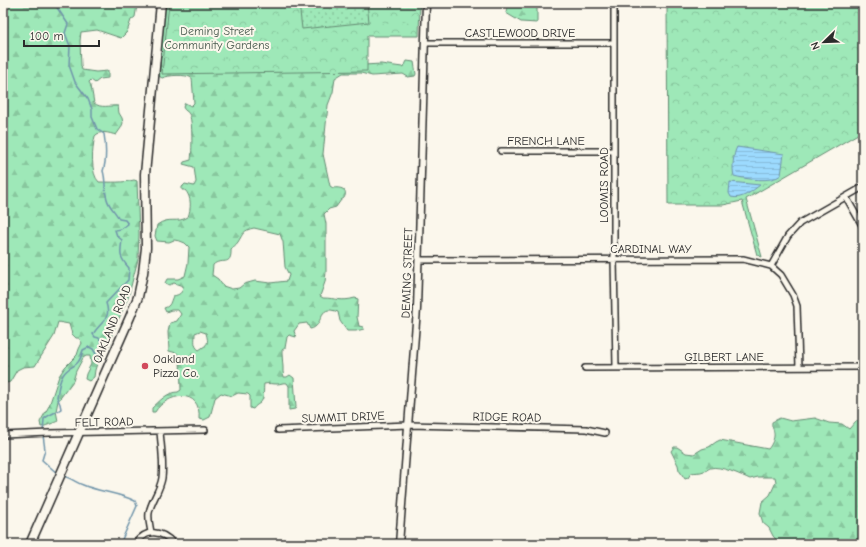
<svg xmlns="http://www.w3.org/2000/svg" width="866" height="547" viewBox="0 0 866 547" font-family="'Comic Neue',sans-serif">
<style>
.forest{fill:url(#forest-firs);stroke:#648a72;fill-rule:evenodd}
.park{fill:url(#park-crowns);stroke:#648a72}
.garden{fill:url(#garden-dots);stroke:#648a72}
.water{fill:url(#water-rules);stroke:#6f94aa}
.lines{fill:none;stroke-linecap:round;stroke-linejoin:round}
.stream{stroke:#6f94aa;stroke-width:1.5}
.minor-casing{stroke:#2b2b2b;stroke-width:8}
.tertiary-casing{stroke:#2b2b2b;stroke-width:9}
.primary-casing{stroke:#2b2b2b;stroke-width:11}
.minor{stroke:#fbf7ec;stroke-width:5}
.tertiary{stroke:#fbf7ec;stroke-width:6}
.primary{stroke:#fbf7ec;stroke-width:8}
.poi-dot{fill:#d1495b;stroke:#fbf7ec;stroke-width:1.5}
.labels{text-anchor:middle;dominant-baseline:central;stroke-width:4;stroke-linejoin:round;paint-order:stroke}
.park-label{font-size:12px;fill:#485a4e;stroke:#fbf7ec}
.street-label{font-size:12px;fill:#2b2b2b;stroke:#fbf7ec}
.poi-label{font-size:12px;fill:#2b2b2b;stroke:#fbf7ec;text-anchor:start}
</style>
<defs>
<pattern id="forest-firs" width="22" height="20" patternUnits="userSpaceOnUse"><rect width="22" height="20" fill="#9ee8b8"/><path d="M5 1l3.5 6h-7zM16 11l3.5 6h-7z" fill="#88c79e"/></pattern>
<pattern id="park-crowns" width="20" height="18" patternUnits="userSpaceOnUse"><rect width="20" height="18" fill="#9ee8b8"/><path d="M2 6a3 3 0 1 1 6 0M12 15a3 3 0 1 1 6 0" fill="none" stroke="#88c79e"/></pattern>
<pattern id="garden-dots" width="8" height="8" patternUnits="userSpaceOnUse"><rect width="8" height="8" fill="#9ee8b8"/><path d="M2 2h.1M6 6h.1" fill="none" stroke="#88c79e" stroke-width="1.8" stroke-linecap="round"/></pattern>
<pattern id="water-rules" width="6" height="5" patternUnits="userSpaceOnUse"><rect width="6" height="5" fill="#9cdafe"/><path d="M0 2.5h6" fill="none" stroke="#87bbda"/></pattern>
</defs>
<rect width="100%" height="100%" fill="#fbf7ec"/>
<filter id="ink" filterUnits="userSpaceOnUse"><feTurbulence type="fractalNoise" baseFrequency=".025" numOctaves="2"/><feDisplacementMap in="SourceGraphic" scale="8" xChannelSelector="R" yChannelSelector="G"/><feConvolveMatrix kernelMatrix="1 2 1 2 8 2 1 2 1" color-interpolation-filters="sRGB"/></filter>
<g filter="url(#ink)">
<path class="forest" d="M 3,3 L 153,3 L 152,5 L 137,5 L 135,17 L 131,20 L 127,32 L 121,38 L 97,30 L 81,32 L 80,41 L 81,66 L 82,70 L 96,72 L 108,71 L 108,78 L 100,79 L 95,83 L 91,80 L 89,82 L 91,86 L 94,103 C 101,109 110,105 118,106 L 119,113 L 122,118 L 123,123 L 121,128 L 116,135 C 109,133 100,130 95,136 C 92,148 90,174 99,182 C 111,182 123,183 134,180 L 137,181 L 139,234 L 138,259 L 128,298 L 112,334 L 110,344 L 100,354 L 95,370 L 94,377 L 89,381 L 85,379 L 86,374 L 91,364 L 90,356 L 86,356 L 83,358 L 76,371 L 73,381 L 58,401 L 56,411 L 58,421 C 56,422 43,427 41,427 L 40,422 L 49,406 L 59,376 L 65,367 L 77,355 L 79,349 L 82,343 L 79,338 L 76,338 L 72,334 L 69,324 L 58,322 L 54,336 L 35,366 L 23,367 L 17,370 L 10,382 L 3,384 Z
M 165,3 L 247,3 L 364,65 L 381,64 L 402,67 L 405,65 L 407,61 L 414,62 L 416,74 L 415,76 L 408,77 L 403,74 L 372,76 L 361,73 L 343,73 L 335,78 L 333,92 L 328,105 L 323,154 L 330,186 L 333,188 C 340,187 349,189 344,198 L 341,200 L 336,207 L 329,209 L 324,214 L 326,224 L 326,272 L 325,282 L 320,296 L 323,298 C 336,298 341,302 355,298 L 358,299 L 357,317 L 359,326 L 363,327 L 364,329 L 356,331 L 347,331 L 340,321 L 338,312 C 316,303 325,327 310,329 L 307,323 L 299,324 L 294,331 L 296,337 L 289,335 L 287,337 L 285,348 L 282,350 L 282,354 L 283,367 L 283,372 L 284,377 L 287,377 L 290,375 L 294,378 L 296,407 L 295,409 L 289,410 L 289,386 L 287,383 C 283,382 281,384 277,384 C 273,384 268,383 264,384 C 263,389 265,399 260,403 C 257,405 255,406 253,409 L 250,408 L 250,396 L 248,394 L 238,393 L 232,396 L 221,393 L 215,398 L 210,417 L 204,420 L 199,419 C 202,387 166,393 155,412 L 152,412 L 152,408 C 160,401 167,392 178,392 L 181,390 L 180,357 L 177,353 L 169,351 L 168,332 L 170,323 L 177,321 L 181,314 L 178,310 L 171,310 L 166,312 L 164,308 C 171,306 170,302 173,296 C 179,295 183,293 183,286 L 174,283 L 169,285 L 165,283 L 167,279 L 178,279 L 185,276 L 188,263 L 189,247 L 185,243 L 180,241 L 174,240 L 169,242 L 157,241 L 155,236 L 157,225 C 169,216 177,224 188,217 C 191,209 192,197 185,190 L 182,190 L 182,187 L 185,184 L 194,186 L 196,182 L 194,167 L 183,164 L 184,162 L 191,160 C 192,153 193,120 189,114 C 188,111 184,111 183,107 L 185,103 L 191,106 L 194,103 L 192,78 C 185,74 169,75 162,78 L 159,76 ZM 254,228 L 280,234 L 283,242 L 285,267 L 289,275 L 287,281 L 270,283 L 255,281 L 244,284 L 239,288 L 232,289 L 223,286 L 218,279 L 212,275 L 213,265 C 221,257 232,268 231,249 C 233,247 236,245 238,242 C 243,234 243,230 254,228 ZM 200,331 L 206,333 C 209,344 208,344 199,350 C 193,346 195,340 195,333 Z
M 508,3 L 542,3 L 537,4 L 537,23 L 521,22 L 506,13 Z
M 780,418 L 791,421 L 815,418 L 829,423 L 842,424 L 849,429 L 856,421 L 863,420 L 863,544 L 778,544 L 778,542 L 773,536 L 769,528 L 763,523 L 760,513 L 762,502 L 770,495 L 776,482 L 775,477 L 758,477 L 750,479 C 741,475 720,465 710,468 C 708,469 706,471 704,471 C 700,473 695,472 691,473 L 688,478 L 685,479 L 679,470 L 678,465 L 671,451 L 674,447 L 677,447 L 686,453 L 694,454 L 702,449 L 709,447 L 716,442 L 720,440 L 768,449 C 771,446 775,438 774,433 C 774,429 771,427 772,422 Z"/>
<path class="park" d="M 169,3 L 420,3 L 419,36 L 367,36 L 367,71 L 162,74 Z
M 667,3 L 862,3 L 863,5 L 863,131 L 746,199 L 762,257 L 757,255 L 742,201 L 723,205 L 668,205 Z"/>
<path class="garden" d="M 299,3 L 367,3 L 369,22 L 302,29 Z"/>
<path class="water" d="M 737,147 L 784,154 L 781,175 C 772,183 745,179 734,176 C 732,169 733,154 737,147 Z
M 730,182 L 760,185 C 752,191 742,200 731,197 L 729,193 Z"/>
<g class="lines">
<path class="stream" d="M 43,432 L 44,419 C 48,415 55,413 61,409 L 60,404 L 57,397 C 58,390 59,381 63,375 C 70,363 78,371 83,350 L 89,347 L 93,349 L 96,354 L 99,353 L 102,349 L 101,342 L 99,338 L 95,337 L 93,334 C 100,322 112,320 106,303 L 128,280 L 129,268 C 119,257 120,254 122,240 L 117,236 L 115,230 L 121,229 L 128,224 L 125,220 L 119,219 C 116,212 109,207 107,199 C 104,190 106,180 103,171 C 107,159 106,146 104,134 L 97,129 L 92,117 L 92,109 L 88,99 L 75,82 L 69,65 L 70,46 L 65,33 L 68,24 L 56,6 L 59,3
M 43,435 L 45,450 L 42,460 L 58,474
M 63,476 C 71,478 77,483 83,485 C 100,492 119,493 135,501 L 137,506 L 120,544"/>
<defs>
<path id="minor" d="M 614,3 L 614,259 L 616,368
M 426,43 L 614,43
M 501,151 L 614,151
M 846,197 L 863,227
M 419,260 L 743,259 L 771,266 L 781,275 L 793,295 L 797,306 L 799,367
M 771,266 L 788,236 L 800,223 L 863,187
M 585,368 L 863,367
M 278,430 L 409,425 L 586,429 L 605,433
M 3,435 L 49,433 L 205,430
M 151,532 C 150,526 148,520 149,513 C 151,501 160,491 162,478 C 164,463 161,446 160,431
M 135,544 C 146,528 162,530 174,544"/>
<path id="tertiary" d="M 399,544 L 417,309 L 426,3"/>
<path id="primary" d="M 30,544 L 130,317 L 138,297 L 143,273 L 146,248 L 145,174 L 161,3"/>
</defs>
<use href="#minor" class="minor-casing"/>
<use href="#tertiary" class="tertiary-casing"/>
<use href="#primary" class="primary-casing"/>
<use href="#minor" class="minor"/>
<use href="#tertiary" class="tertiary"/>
<use href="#primary" class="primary"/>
</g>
</g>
<circle class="poi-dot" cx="145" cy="366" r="4"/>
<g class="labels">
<g class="park-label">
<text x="217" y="31">Deming Street<tspan x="217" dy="14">Community Gardens</tspan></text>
</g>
<g class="street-label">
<text x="520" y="33">CASTLEWOOD DRIVE</text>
<text x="546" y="141">FRENCH LANE</text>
<text transform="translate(604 185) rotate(-90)">LOOMIS ROAD</text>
<text x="651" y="249">CARDINAL WAY</text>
<text transform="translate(407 273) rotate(-88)">DEMING STREET</text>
<text transform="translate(112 324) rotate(-68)">OAKLAND ROAD</text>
<text x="724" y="357">GILBERT LANE</text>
<text transform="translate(343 417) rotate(-2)">SUMMIT DRIVE</text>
<text transform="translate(507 417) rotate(1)">RIDGE ROAD</text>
<text transform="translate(104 422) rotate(-1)">FELT ROAD</text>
</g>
<g class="poi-label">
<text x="153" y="359">Oakland<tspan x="153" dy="14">Pizza Co.</tspan></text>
</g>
</g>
<rect width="866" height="547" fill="none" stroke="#fbf7ec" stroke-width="16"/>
<rect x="8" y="8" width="850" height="531" fill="none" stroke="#2b2b2b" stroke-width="1.5" filter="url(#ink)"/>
<g transform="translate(824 42) rotate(247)" stroke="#fbf7ec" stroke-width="3" paint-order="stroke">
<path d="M0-3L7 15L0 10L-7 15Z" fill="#2b2b2b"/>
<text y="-6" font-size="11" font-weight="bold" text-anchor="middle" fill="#2b2b2b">N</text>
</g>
<path d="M24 40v6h75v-6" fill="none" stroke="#2b2b2b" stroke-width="2"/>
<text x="30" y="40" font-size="12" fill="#2b2b2b" stroke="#fbf7ec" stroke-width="3" paint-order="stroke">100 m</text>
</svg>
